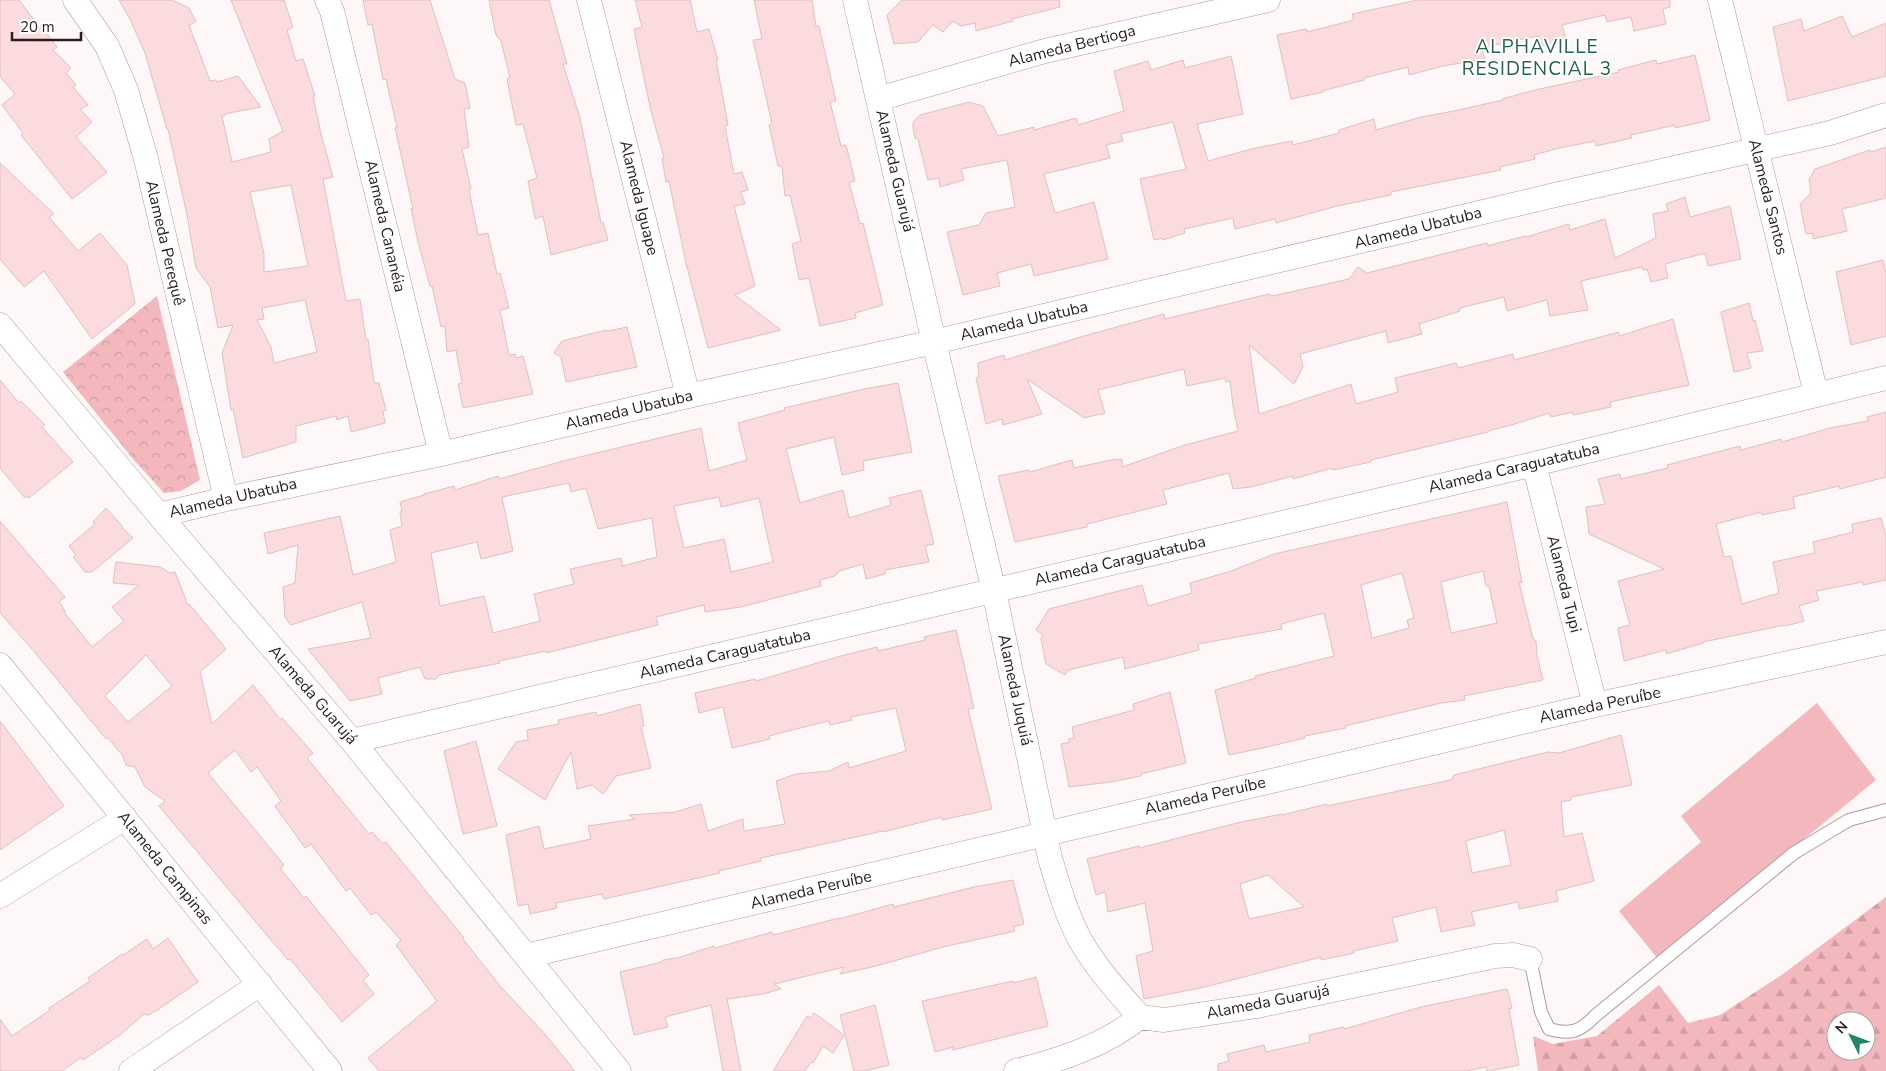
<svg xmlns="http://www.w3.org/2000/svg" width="1886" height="1071" viewBox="0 0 1886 1071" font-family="'Nunito Sans',sans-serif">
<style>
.green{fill:#f2b8bd}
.forest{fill:url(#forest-firs);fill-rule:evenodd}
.park{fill:url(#park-crowns)}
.building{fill:#fbdbdd;stroke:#e0c0c2;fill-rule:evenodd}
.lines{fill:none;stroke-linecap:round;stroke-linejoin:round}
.lane-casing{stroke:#b7989b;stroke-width:14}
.street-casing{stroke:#b7989b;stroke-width:25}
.lane{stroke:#fff;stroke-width:12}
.street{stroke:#fff;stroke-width:24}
.labels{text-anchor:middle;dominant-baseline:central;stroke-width:4;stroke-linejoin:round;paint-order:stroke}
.street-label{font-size:16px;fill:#291e1f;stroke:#fff}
.quarter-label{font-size:19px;letter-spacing:1px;fill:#226449;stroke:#fff}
</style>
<defs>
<pattern id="forest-firs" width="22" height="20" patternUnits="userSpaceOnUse" patternTransform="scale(1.25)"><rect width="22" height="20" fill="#f2b8bd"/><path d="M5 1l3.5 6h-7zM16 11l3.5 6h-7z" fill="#d09ea2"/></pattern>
<pattern id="park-crowns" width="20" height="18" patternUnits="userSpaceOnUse" patternTransform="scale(1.25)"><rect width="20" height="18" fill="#f2b8bd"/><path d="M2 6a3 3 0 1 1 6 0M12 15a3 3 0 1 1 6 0" fill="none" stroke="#d09ea2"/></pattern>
</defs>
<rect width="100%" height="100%" fill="#fef7f7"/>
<path class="green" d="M 1817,703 L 1876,780 L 1658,959 L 1619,911 L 1701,842 L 1681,816 Z"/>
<path class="forest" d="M 1886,897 L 1886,1071 L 1538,1071 L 1533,1036 L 1553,1044 L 1597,1036 L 1659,985 L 1688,1023 L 1720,1015 L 1783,974 ZM 1836,1021 L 1866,1021 L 1866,1051 L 1836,1051 Z"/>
<path class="park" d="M 157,296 L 200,480 L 181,491 L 164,493 L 133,459 L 63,372 Z"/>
<path class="building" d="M 0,0 L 19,0 L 40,28 L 42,27 L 57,47 L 53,50 L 71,68 L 66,73 L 76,85 L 73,87 L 88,105 L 80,109 L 92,122 L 76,137 L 107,172 L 72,199 L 21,135 L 23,133 L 2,105 L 15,94 L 0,77 Z
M 119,0 L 172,0 L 189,8 L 196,22 L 189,25 L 210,81 L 216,80 L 217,82 L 238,76 L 261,107 L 224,114 L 225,116 L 222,116 L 232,162 L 271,152 L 269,139 L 283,131 L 231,0 L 284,0 L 293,27 L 287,30 L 296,61 L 303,59 L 315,96 L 313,96 L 321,134 L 333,177 L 323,179 L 346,301 L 360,299 L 366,340 L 368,339 L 374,383 L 379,383 L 386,410 L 383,411 L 385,423 L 351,432 L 348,416 L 337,420 L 336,416 L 296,426 L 296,442 L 243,458 L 233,409 L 231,410 L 222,353 L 233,325 L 218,328 L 210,287 L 196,268 L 187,215 L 168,129 L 167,129 L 145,53 L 130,19 ZM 291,185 L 308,266 L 264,272 L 264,254 L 250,192 ZM 305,300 L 317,352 L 274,363 L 271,347 L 257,320 L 264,319 L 262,308 Z
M 363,0 L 430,0 L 455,79 L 465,83 L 470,108 L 464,109 L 469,147 L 462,149 L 471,189 L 469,190 L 478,235 L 488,233 L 497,274 L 500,273 L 509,308 L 500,310 L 509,355 L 515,354 L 516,358 L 523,356 L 533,394 L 463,408 L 458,384 L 462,383 L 456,350 L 447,352 L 445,326 L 441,327 L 432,286 L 430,286 L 418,242 L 411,208 L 413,209 L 395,128 L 397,127 L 386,79 L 383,80 L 372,24 L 368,25 Z
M 489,0 L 549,0 L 567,64 L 563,64 L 580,118 L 601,223 L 603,222 L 608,240 L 551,255 L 543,216 L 535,219 L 528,181 L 537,178 L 523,124 L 516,125 L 507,79 L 510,78 L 501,41 L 496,35 Z
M 635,0 L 690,0 L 697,32 L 709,29 L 718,60 L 716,60 L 728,125 L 725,126 L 734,174 L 742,172 L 748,190 L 741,192 L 745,204 L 734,206 L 755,286 L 735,295 L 781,330 L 708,348 L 686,263 L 669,181 L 666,182 L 662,158 L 664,158 L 651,111 L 640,59 L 634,29 L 642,27 Z
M 754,0 L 812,0 L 816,26 L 819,26 L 836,101 L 830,102 L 841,146 L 846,145 L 855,181 L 849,182 L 860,224 L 863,223 L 883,305 L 855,313 L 856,318 L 820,326 L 809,278 L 799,280 L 792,244 L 801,241 L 790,195 L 785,196 L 782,167 L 778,166 L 769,125 L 772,124 L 753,40 L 762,39 Z
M 902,0 L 1059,0 L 1060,7 L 1012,19 L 1013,21 L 976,31 L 975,23 L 961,26 L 953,21 L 943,32 L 933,25 L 918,42 L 894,44 L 887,15 Z
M 1417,0 L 1670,0 L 1670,7 L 1663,9 L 1666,24 L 1634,31 L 1631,17 L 1607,22 L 1605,15 L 1562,25 L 1566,40 L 1541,46 L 1539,36 L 1527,38 L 1482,48 L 1485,59 L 1443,66 L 1409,75 L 1408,67 L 1364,78 L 1364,80 L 1322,91 L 1323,92 L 1291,99 L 1277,35 L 1306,29 L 1307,32 L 1354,20 L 1352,14 Z
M 1842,16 L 1852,37 L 1886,23 L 1886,76 L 1788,101 L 1773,27 L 1801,19 L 1804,31 Z
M 1695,55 L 1710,120 L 1675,128 L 1675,125 L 1631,135 L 1632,138 L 1596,146 L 1595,141 L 1559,148 L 1534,155 L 1535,159 L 1500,167 L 1501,170 L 1391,192 L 1391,195 L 1337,206 L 1276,223 L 1275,219 L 1235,229 L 1233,218 L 1184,229 L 1185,233 L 1163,240 L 1163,238 L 1154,240 L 1140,179 L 1186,169 L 1173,122 L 1121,134 L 1123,141 L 1106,145 L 1110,158 L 1044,174 L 1055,213 L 1094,202 L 1108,259 L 1034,276 L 1031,264 L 997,273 L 1000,286 L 963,295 L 947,232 L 979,225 L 986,213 L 1015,207 L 1007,160 L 961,169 L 964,180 L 940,187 L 939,178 L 928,180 L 918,139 L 915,138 L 913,127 L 913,122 L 920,115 L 969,102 L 983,106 L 998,136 L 1034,127 L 1034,130 L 1076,118 L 1078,125 L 1124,111 L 1114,71 L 1148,61 L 1151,70 L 1183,60 L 1185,68 L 1231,56 L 1243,114 L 1197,124 L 1208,161 L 1251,149 L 1292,141 L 1293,145 L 1339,133 L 1339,130 L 1374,119 L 1376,130 L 1421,117 L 1454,111 L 1503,100 L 1502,99 L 1535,90 L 1619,72 L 1618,70 L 1656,60 L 1657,64 Z
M 1886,147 L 1886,198 L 1842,209 L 1847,231 L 1813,239 L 1813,233 L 1806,234 L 1800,204 L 1811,193 L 1809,180 L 1815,169 L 1870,150 L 1871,152 Z
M 0,163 L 54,214 L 49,217 L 78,251 L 100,233 L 127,265 L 135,304 L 92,339 L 44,271 L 24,287 L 0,259 Z
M 1685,197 L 1690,217 L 1730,206 L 1741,259 L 1708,266 L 1705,253 L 1665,264 L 1668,278 L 1651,282 L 1647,269 L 1643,270 L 1642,267 L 1581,281 L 1588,310 L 1550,316 L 1547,300 L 1507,311 L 1504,297 L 1460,308 L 1460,311 L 1419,324 L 1422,334 L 1388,343 L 1386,331 L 1300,354 L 1303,367 L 1294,384 L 1249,345 L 1259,414 L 1351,384 L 1356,404 L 1398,392 L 1395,378 L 1456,363 L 1458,368 L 1513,354 L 1514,360 L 1619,332 L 1619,336 L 1673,319 L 1689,385 L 1610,402 L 1611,407 L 1573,415 L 1573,412 L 1551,417 L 1549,413 L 1515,424 L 1488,431 L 1488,432 L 1371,460 L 1371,462 L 1333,470 L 1332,468 L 1293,479 L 1293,476 L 1251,487 L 1233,489 L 1229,473 L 1163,490 L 1167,504 L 1087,524 L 1087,527 L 1015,542 L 998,476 L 1029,470 L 1030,472 L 1072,460 L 1074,468 L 1115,459 L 1116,460 L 1122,459 L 1122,467 L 1185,445 L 1238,431 L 1233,406 L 1230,381 L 1226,382 L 1225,378 L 1187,386 L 1184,369 L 1098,390 L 1105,413 L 1084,418 L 1027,379 L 1042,414 L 1003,425 L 1002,419 L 986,424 L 976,378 L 979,377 L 978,363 L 1004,355 L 1005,360 L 1084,336 L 1164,314 L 1165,319 L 1269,294 L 1272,296 L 1349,279 L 1358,267 L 1367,273 L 1487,243 L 1487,246 L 1525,236 L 1526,237 L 1569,224 L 1570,230 L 1605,219 L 1615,258 L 1656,238 L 1653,214 L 1668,211 L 1666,204 Z
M 1883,260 L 1886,274 L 1886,336 L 1851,345 L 1836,272 Z
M 1749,303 L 1753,321 L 1755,320 L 1763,351 L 1747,353 L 1751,368 L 1734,372 L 1721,312 Z
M 627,327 L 637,367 L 566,382 L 561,357 L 554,353 L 562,341 L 606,330 L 608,331 Z
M 0,380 L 19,403 L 21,401 L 45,425 L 42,427 L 73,462 L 29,498 L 28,496 L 25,498 L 0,468 Z
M 898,383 L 912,452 L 863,461 L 864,470 L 842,475 L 834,437 L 786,449 L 800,503 L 843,490 L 849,518 L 891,505 L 889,498 L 921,490 L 934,544 L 925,546 L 929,562 L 885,570 L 885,574 L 866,579 L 863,564 L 839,571 L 835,576 L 820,580 L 821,586 L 741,607 L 705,612 L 704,605 L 656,617 L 658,625 L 546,653 L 546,651 L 499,661 L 500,663 L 439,675 L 436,679 L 425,679 L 420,667 L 378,678 L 382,694 L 350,701 L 308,649 L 371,638 L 362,602 L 291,625 L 285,617 L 283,587 L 295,583 L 298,545 L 268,554 L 264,533 L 340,516 L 353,575 L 396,562 L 390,530 L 402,526 L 400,512 L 402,511 L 400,502 L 424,495 L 424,494 L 454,486 L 455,490 L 498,476 L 499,479 L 563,461 L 701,428 L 709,471 L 747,460 L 738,423 L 785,410 L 784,408 L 864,389 ZM 569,483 L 571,492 L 586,488 L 598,529 L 652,518 L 657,557 L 622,566 L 621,558 L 570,569 L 574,584 L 534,594 L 540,621 L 493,633 L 484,596 L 440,606 L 431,553 L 477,542 L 481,559 L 513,551 L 502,497 ZM 719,497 L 721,507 L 759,498 L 773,562 L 731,572 L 724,539 L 684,548 L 674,506 Z
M 1886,412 L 1886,477 L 1840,489 L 1839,486 L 1793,497 L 1795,508 L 1762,515 L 1761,512 L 1716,524 L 1724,557 L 1731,556 L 1742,604 L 1779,593 L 1773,562 L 1815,553 L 1813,542 L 1853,532 L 1852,524 L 1881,518 L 1886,536 L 1886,580 L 1863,585 L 1863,582 L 1816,591 L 1819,600 L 1799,606 L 1804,621 L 1786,626 L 1785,625 L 1703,642 L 1703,643 L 1666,654 L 1666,650 L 1624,661 L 1618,628 L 1630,625 L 1618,581 L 1664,569 L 1589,534 L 1586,507 L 1605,504 L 1598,479 L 1620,474 L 1621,479 L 1668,468 L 1667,465 L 1740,446 L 1741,450 L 1781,439 L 1782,442 L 1830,428 L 1868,421 L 1867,417 Z
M 1507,502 L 1522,583 L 1519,582 L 1533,639 L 1536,641 L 1537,656 L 1543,680 L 1464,696 L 1465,700 L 1441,703 L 1345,726 L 1346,728 L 1305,736 L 1305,738 L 1267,747 L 1229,755 L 1215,690 L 1256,678 L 1255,676 L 1334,656 L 1324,613 L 1281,624 L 1282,629 L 1198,644 L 1199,650 L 1125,669 L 1123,657 L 1068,670 L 1065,675 L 1046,664 L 1041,639 L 1043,635 L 1036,630 L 1049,609 L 1142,585 L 1148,606 L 1192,593 L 1190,583 L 1231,571 L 1274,554 ZM 1483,571 L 1486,586 L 1489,586 L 1497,623 L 1451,633 L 1441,582 ZM 1402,573 L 1414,618 L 1407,620 L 1409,628 L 1372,638 L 1361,585 Z
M 106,508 L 123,527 L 122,528 L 133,538 L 92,572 L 85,572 L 73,557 L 76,555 L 69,546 L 95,524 L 93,522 Z
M 0,521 L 65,597 L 59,602 L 65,611 L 64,612 L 92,647 L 124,621 L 112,607 L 139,585 L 113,583 L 116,562 L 160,567 L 170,573 L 175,572 L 186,600 L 186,604 L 189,604 L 201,618 L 226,649 L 200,672 L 212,724 L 253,685 L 280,719 L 282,718 L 313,753 L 307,758 L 369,834 L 372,832 L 383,844 L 386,842 L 464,938 L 463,939 L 500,986 L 545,1034 L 575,1071 L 379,1071 L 368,1058 L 437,1001 L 396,945 L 401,940 L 376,912 L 371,915 L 350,888 L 346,891 L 311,844 L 305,848 L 275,806 L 281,801 L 257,767 L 251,772 L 235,750 L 208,773 L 284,865 L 280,868 L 304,898 L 306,896 L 369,975 L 363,980 L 374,994 L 342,1022 L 290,959 L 288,960 L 260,927 L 159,806 L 165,801 L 145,787 L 135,767 L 126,765 L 123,756 L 108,738 L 106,739 L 32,649 L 0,613 ZM 146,655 L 172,686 L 128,722 L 105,696 Z
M 956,630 L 974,708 L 968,709 L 992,809 L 942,820 L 942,817 L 883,832 L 883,831 L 761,858 L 761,861 L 719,871 L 720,873 L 604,899 L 602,894 L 556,903 L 557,908 L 530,914 L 528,904 L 518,906 L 506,835 L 539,826 L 544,849 L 591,839 L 588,826 L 635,819 L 629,815 L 675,812 L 701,804 L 708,831 L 743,819 L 744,831 L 785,824 L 776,781 L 796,774 L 829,771 L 848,762 L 849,768 L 906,751 L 896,708 L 851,717 L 852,720 L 830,725 L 829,721 L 816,724 L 769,736 L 770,739 L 732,748 L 723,707 L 699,713 L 695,693 L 755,679 L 756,681 L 841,656 L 877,647 L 878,651 L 925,640 L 924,637 Z
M 1170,692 L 1186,763 L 1141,774 L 1141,776 L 1111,782 L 1069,787 L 1061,744 L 1070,742 L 1068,739 L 1074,738 L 1072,727 L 1134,710 L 1133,704 Z
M 640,704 L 644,726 L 641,727 L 651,768 L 616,776 L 603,794 L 592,785 L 577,789 L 571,752 L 545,800 L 498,769 L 516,742 L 528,740 L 527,730 L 559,724 L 558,720 L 596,712 L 597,716 Z
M 0,721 L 64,806 L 0,850 Z
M 1621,735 L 1632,785 L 1571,797 L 1571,800 L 1561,802 L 1564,837 L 1582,833 L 1594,881 L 1556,891 L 1558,901 L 1519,909 L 1518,902 L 1471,912 L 1475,925 L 1441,932 L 1436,907 L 1392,918 L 1398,941 L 1353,951 L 1354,953 L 1321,960 L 1321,957 L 1205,987 L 1144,999 L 1136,956 L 1153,951 L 1145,903 L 1108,912 L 1105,892 L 1096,895 L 1087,859 L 1139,846 L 1139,848 L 1241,822 L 1282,814 L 1282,815 L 1327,804 L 1327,806 L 1451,780 L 1454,775 L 1548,752 L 1559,753 ZM 1504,830 L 1511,865 L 1472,873 L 1466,841 ZM 1268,875 L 1304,907 L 1249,919 L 1240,884 Z
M 476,741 L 497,826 L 463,834 L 444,751 Z
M 1013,880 L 1024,924 L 1013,927 L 1015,931 L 943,947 L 876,966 L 840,974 L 844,967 L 774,984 L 781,989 L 763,994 L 727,999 L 741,1071 L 723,1071 L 711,1005 L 665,1017 L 668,1027 L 634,1035 L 620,972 L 662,962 L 663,960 L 677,958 L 714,946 L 715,948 L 772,932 L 773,935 L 839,918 L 839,919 L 893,904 L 894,907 L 974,887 Z
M 168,938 L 198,982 L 156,1011 L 148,1015 L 144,1014 L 120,1035 L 83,1060 L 82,1057 L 62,1071 L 0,1071 L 0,1019 L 12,1036 L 50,1010 L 49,1008 L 90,981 L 88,978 L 122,954 L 123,955 L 147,939 L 153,949 Z
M 1036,977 L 1048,1026 L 953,1050 L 953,1047 L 935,1052 L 922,1001 L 1013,981 L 1013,983 Z
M 1507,989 L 1512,1008 L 1509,1009 L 1519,1065 L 1490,1071 L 1487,1071 L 1486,1067 L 1467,1071 L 1218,1071 L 1218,1064 L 1229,1061 L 1227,1054 L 1264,1045 L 1266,1052 L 1310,1042 L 1309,1035 L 1344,1027 L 1344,1029 L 1421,1007 Z
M 875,1005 L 889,1065 L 865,1071 L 854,1071 L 840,1015 Z
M 814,1013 L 844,1035 L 833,1053 L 823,1046 L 813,1063 L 811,1062 L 805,1071 L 773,1071 L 807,1016 L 811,1018 Z"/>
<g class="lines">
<defs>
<path id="lane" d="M 1530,959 L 1541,1012 L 1549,1029 C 1570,1035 1580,1032 1595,1016 L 1794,853 L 1849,820 L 1886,810"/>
<path id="street" d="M 75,0 L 107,46 L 126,90 L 146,159 L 226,499
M 327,0 L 332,11 L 441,454
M 589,0 L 688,396
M 855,0 L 934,342 L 994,591 L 1050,858 C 1058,885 1066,913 1079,938 C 1095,967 1118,992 1140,1017
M 1720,0 L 1816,394
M 878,99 L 1045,51 L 1268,0
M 0,325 L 159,515 L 352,741 L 619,1071
M 1534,464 L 1595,705
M 159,515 L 226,499 L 441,454 L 688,396 L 934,342 L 1555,195 L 1830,133 L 1886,115
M 0,665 L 330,1071
M 352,741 L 1534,464 L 1886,378
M 0,896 L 125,818
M 526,956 L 1595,705 L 1886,642
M 131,1071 L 260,984
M 1016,1071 C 1060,1060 1104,1046 1140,1017 L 1164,1020 L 1257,1006 L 1495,956 L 1513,955 L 1530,959"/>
</defs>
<use href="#lane" class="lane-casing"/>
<use href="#street" class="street-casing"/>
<use href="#lane" class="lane"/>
<use href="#street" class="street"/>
</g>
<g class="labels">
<g class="street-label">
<text transform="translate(1072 46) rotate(-14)">Alameda Bertioga</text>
<text transform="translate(895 171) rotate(77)">Alameda Guarujá</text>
<text transform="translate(1768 197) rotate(76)">Alameda Santos</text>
<text transform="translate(639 198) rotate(76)">Alameda Iguape</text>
<text transform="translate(385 226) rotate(77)">Alameda Cananéia</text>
<text transform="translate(1418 228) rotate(-14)">Alameda Ubatuba</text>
<text transform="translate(165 243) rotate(77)">Alameda Perequê</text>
<text transform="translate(1024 321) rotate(-13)">Alameda Ubatuba</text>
<text transform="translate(629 410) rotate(-13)">Alameda Ubatuba</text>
<text transform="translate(1514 468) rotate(-13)">Alameda Caraguatatuba</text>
<text transform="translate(233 498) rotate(-13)">Alameda Ubatuba</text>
<text transform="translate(1120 561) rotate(-13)">Alameda Caraguatatuba</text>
<text transform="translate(1564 584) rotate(76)">Alameda Tupi</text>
<text transform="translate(725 654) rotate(-13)">Alameda Caraguatatuba</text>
<text transform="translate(1015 690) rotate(78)">Alameda Juquiá</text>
<text transform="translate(313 695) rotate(49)">Alameda Guarujá</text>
<text transform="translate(1600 705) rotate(-12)">Alameda Peruíbe</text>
<text transform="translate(1205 796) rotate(-13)">Alameda Peruíbe</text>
<text transform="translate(165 868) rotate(51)">Alameda Campinas</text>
<text transform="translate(811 890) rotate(-13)">Alameda Peruíbe</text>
<text transform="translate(1268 1002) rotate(-11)">Alameda Guarujá</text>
</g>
<g class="quarter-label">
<text x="1537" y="47">ALPHAVILLE<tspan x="1537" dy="22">RESIDENCIAL 3</tspan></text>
</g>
</g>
<g transform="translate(1851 1036) rotate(312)"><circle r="24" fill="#ffffff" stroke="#a9a5a5"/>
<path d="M0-4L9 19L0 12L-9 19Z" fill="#248761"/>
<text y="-8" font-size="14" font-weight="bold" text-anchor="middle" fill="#291e1f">N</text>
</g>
<path d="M12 32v8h69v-8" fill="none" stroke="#291e1f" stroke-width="2.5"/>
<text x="20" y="32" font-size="15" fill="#291e1f" stroke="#ffffff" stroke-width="4" paint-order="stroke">20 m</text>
</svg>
